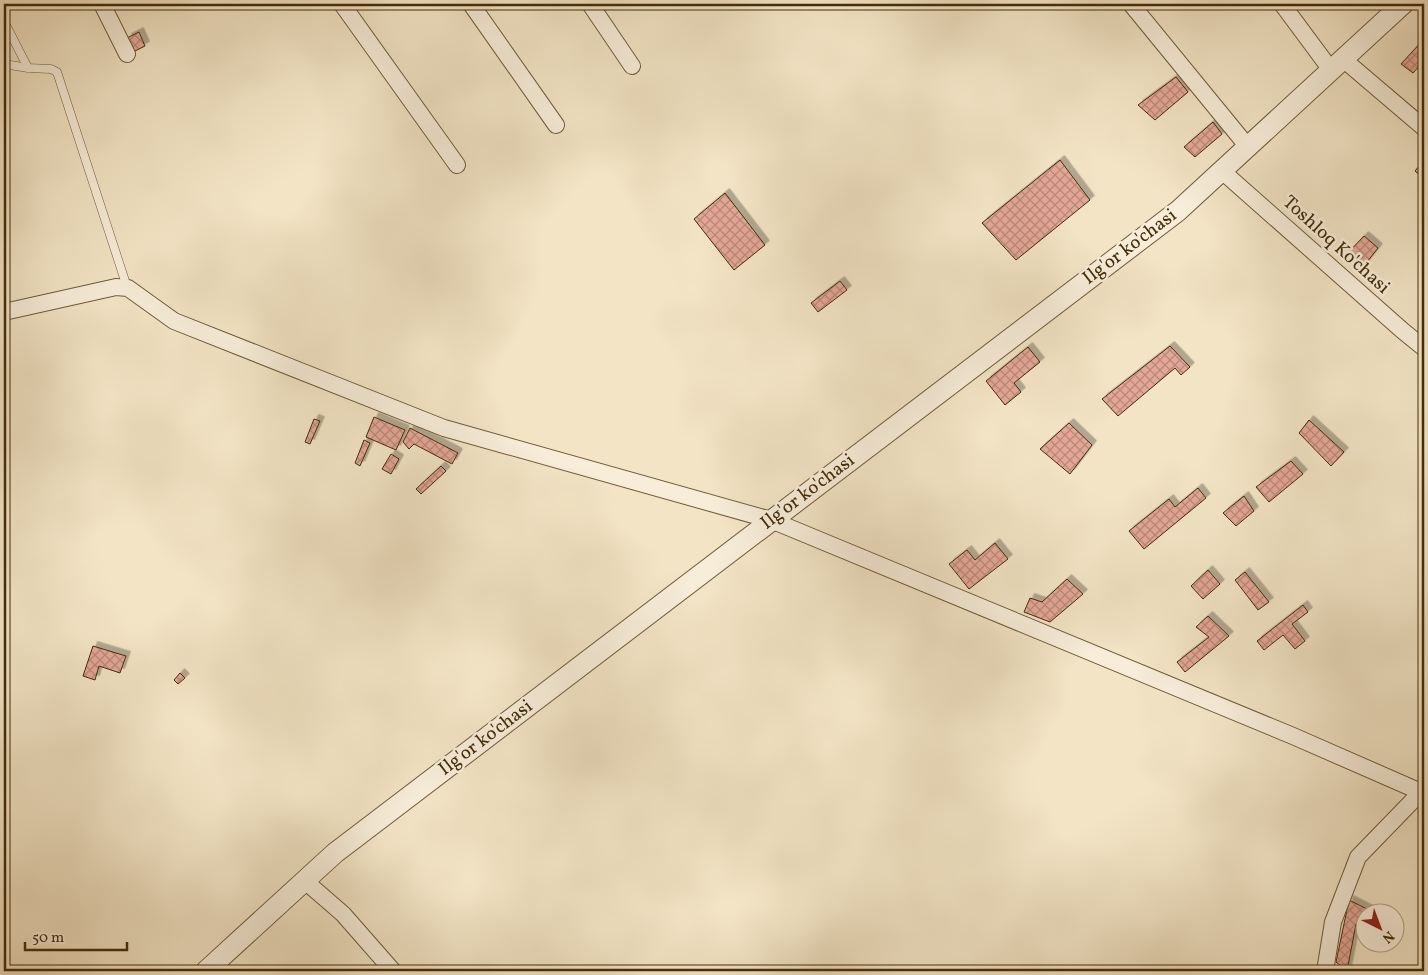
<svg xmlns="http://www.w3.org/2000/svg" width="1428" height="975" viewBox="0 0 1428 975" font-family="Vollkorn,serif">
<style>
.building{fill:url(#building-cross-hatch);stroke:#432d0a;filter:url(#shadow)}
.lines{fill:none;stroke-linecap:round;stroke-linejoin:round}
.service-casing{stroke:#6f5b39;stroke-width:9}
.minor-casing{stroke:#6f5b39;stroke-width:18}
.tertiary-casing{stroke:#6f5b39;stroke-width:22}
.service{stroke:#f7edd9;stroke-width:8}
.minor{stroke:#f7edd9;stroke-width:16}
.tertiary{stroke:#f7edd9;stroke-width:20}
.labels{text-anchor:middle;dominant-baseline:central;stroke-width:5;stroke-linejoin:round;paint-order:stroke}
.street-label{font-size:19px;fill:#432d0a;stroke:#f7edd9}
</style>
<defs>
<pattern id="building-cross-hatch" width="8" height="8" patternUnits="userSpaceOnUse" patternTransform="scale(1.25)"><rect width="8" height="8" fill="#e4a797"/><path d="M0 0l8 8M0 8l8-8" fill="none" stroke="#ba8879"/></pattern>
<filter id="shadow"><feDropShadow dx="4.5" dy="-4.5" stdDeviation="0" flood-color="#0004"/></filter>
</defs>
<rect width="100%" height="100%" fill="#f2e4c5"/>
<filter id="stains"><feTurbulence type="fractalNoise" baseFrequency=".004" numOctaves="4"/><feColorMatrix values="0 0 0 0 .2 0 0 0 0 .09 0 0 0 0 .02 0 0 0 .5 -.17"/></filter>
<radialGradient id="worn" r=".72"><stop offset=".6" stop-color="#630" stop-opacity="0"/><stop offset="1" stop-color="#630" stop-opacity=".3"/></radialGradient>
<path class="building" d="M 139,32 L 145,46 L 133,52 L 127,38 Z
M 1424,39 L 1424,61 L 1413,73 L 1401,64 Z
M 1176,77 L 1188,92 L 1155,120 L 1138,105 Z
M 1213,122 L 1222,134 L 1195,157 L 1184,147 Z
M 1060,160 L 1090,200 L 1016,260 L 982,223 Z
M 1424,160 L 1424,179 L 1415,171 Z
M 725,193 L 765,245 L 734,270 L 694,219 Z
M 1364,236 L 1378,248 L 1363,267 L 1346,255 Z
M 840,281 L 847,290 L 818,312 L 811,303 Z
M 1170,346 L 1190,367 L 1181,375 L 1175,368 L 1118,416 L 1102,399 Z
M 1028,347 L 1040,362 L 1014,383 L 1021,392 L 1005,405 L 986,381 Z
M 374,417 L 405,430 L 396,450 L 366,437 Z
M 314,419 L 320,421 L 310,444 L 305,442 Z
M 1309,420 L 1344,452 L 1331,466 L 1299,433 Z
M 1069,423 L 1092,445 L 1070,474 L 1040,449 Z
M 410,428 L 458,453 L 452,464 L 414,444 L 409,449 L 403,442 Z
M 364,440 L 370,443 L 360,466 L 355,463 Z
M 391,454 L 399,459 L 391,474 L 382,469 Z
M 1291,461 L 1303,474 L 1269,502 L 1256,487 Z
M 441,466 L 446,471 L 421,494 L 416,489 Z
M 1198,488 L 1206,498 L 1144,549 L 1129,531 L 1169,499 L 1175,507 Z
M 1244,496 L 1254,511 L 1236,526 L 1223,513 Z
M 995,543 L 1008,559 L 969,589 L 949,564 L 967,550 L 975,560 Z
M 1208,570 L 1220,584 L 1203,599 L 1191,586 Z
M 1245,572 L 1269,602 L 1258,610 L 1235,580 Z
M 1067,579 L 1083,594 L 1050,622 L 1024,612 L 1030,598 L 1042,602 Z
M 1303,605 L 1308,612 L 1292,624 L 1305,641 L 1295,649 L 1283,635 L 1264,650 L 1257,641 Z
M 1208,616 L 1229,636 L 1185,672 L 1177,662 L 1209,637 L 1196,627 Z
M 93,646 L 126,656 L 120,673 L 99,666 L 95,680 L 83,676 Z
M 180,673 L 185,678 L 178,684 L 174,680 Z
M 1349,900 L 1373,912 L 1366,912 L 1366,929 L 1356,924 L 1347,971 L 1336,962 Z"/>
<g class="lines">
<defs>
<path id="service" d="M 4,21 L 28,68
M 4,64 L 28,68 L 51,69 L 57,72 L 127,287"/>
<path id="minor" d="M 102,4 L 127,54
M 342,4 L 457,165
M 471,4 L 556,125
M 590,4 L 632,66
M 1131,4 L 1248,147
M 1282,4 L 1331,70
M 1343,59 L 1424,128
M 1222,171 L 1403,331 L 1424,348
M 4,312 L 116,287 L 128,288 L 174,321 L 444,428 L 771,520 L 1293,736 L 1421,792
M 305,881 L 343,914 L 393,971
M 1325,971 L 1333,922 L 1358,857 L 1424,789"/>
<path id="tertiary" d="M 206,971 L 335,853 L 1178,211 L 1403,4"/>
</defs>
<use href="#service" class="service-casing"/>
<use href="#minor" class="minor-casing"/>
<use href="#tertiary" class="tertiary-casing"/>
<use href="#service" class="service"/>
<use href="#minor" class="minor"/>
<use href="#tertiary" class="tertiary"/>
</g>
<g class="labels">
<g class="street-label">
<text transform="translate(1336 245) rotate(42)">Toshloq Ko'chasi</text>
<text transform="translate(1130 247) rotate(-37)">Ilg'or ko'chasi</text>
<text transform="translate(808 492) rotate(-37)">Ilg'or ko'chasi</text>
<text transform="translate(486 738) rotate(-37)">Ilg'or ko'chasi</text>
</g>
</g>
<rect width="1428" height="975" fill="none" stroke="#f2e4c5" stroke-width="20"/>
<rect x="5" y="5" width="1418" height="965" fill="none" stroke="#432d0a" stroke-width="2.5"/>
<rect x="10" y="10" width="1408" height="955" fill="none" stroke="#432d0a"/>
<g transform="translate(1380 928) rotate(138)"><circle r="24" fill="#f7edd9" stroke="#afa086"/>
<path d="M0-4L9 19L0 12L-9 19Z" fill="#8f2418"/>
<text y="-8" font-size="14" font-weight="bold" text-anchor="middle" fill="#432d0a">N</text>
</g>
<path d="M25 942v8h102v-8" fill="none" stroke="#432d0a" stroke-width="2.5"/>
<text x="32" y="942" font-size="15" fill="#432d0a" stroke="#f7edd9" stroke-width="4" paint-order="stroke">50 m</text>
<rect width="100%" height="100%" filter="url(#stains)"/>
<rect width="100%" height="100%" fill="url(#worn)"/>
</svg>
